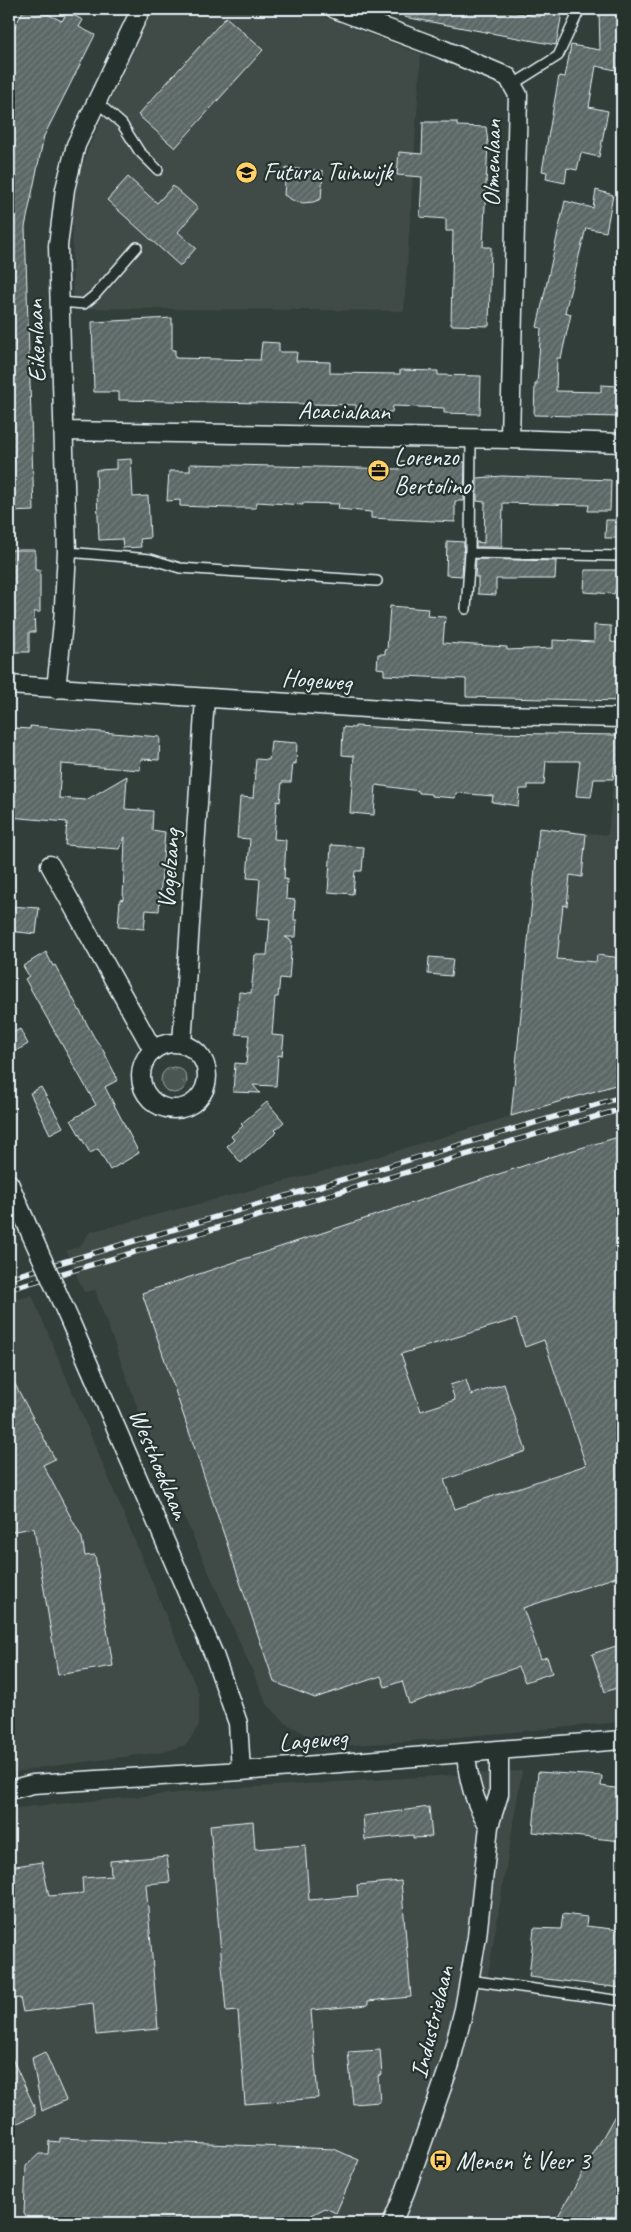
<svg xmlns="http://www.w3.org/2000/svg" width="631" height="2232" viewBox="0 0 631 2232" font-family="Caveat,sans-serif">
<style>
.built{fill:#3f4b46}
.grass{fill:url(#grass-tufts);stroke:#98a4a4}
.building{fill:url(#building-hatch);stroke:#e8f1f8;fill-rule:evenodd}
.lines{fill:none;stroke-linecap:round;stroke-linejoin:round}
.service-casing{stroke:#e8f1f8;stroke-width:12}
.minor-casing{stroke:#e8f1f8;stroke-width:21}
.service{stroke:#26332d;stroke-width:9}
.minor{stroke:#26332d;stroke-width:18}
.rail-casing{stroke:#e8f1f8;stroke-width:5.5}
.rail{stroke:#26332d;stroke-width:4;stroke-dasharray:11;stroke-linecap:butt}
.minor-bridge-casing{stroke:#e8f1f8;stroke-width:21;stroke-linecap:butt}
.minor-bridge{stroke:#26332d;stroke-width:18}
.labels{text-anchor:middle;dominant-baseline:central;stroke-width:4.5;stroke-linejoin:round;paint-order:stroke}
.street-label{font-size:25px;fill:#e8f1f8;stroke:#26332d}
.poi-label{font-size:25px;fill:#e8f1f8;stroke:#26332d;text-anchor:start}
</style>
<defs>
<pattern id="grass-tufts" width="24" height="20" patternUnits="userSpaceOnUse" patternTransform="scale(1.25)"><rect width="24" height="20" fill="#495651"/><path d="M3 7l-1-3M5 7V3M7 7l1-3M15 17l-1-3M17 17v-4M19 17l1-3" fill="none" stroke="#636f6b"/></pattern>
<pattern id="building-hatch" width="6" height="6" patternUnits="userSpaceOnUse" patternTransform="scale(1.25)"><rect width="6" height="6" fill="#5c6865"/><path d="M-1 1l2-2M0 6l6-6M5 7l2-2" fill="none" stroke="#737e7c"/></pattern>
</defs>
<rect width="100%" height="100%" fill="#323e39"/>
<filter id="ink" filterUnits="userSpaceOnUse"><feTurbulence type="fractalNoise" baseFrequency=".02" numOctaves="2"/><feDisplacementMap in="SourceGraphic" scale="10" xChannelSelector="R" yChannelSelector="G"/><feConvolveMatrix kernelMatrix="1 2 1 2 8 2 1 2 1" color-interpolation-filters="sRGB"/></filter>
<g filter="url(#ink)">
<path class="built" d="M 152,9 L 304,9 L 421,54 L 404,311 L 73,308 L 72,197 L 89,147 Z
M 618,734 L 622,734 L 622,1722 L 425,1740 L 339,1746 L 312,1738 L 286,1723 L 267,1704 L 144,1426 L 95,1290 L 84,1292 L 66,1251 L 80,1246 L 90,1232 L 366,1160 L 511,1116 L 539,828 L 608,835 Z
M 32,1295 L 199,1694 L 199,1725 L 186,1745 L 163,1752 L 37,1768 L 9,1774 L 9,1302 Z
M 522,1771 L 486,1987 L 622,2008 L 622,2223 L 9,2223 L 9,1811 L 24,1807 L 222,1789 Z"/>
<path class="grass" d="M161 1080a13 13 0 1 1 26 0a13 13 0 1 1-26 0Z"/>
<path class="building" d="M 24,9 L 37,9 L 62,21 L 67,12 L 83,20 L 79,27 L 95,35 L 44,136 L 25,227 L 34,511 L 9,512 L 9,38 Z
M 405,9 L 497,9 L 540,17 L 541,9 L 562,13 L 556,45 L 404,17 Z
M 599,9 L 618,9 L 621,71 L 596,66 L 589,107 L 608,111 L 599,157 L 581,153 L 577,170 L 567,168 L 565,183 L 546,179 L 547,172 L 542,171 L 559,76 L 565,77 L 571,45 L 600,50 Z
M 226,17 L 263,50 L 175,148 L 138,115 Z
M 423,122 L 457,122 L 457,126 L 486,127 L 488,143 L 483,247 L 491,247 L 489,326 L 451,325 L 453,231 L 446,231 L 446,219 L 420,217 L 422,177 L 397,175 L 399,152 L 422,154 Z
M 286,168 L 323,171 L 321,199 L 313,202 L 302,203 L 294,201 L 284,195 Z
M 128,177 L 157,203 L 173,186 L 198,208 L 178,232 L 196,248 L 180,266 L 107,200 Z
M 596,190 L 613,195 L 606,232 L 586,228 L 565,312 L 571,314 L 561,358 L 557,358 L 556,391 L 601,392 L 601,385 L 620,386 L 620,417 L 534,415 L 535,384 L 537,384 L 541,328 L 537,327 L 565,201 L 593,208 Z
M 172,318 L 172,350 L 175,350 L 175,358 L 260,360 L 262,342 L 279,343 L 279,352 L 297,352 L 296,361 L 330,362 L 330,373 L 400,374 L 400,370 L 438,371 L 438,375 L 481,376 L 480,414 L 444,413 L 444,408 L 393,406 L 392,412 L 356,411 L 356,405 L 119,400 L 119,392 L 94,392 L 92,322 Z
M 131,459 L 133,497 L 148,496 L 150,538 L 140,539 L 141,547 L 123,548 L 122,539 L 99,540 L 96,470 L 116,469 L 116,460 Z
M 400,461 L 465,462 L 464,501 L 455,501 L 455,522 L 371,518 L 371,512 L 338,509 L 339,504 L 303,503 L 303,505 L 257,502 L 256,508 L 230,508 L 180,506 L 180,500 L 167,501 L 169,471 L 190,471 L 190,464 L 400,469 Z
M 502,476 L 611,480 L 610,511 L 588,511 L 589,505 L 503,503 L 502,547 L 476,547 L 476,542 L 484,543 L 485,502 L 477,501 L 477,478 Z
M 606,520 L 622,520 L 622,538 L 605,538 Z
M 447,541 L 464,542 L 462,576 L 446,575 Z
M 9,550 L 35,550 L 35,570 L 40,570 L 40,612 L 34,612 L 35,632 L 29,632 L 29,652 L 9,652 Z
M 476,559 L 556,561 L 555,579 L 496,579 L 496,595 L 478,594 L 478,577 L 475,577 Z
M 585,570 L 622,570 L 622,587 L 616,587 L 614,594 L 584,592 Z
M 390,606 L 428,609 L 427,616 L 445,617 L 443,643 L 507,647 L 507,650 L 553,648 L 553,640 L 594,642 L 594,625 L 611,626 L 611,642 L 622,643 L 622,701 L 466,697 L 466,679 L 384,675 L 384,669 L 377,668 L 378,654 L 385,654 L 385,650 L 387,650 Z
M 30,726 L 160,737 L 159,760 L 141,759 L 140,770 L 61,764 L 59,798 L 86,800 L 127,776 L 125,809 L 153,811 L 152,830 L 165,832 L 159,911 L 146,910 L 144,929 L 118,927 L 120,899 L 123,900 L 125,837 L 119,849 L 65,845 L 67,822 L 9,817 L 9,794 L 11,794 L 14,763 L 9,763 L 9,730 L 14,731 L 15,728 L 30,729 Z
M 355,726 L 486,733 L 618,735 L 617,738 L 622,739 L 622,763 L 615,763 L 613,779 L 594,779 L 591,797 L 576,796 L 580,761 L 546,761 L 544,785 L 528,785 L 528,789 L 520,789 L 518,806 L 492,802 L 493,796 L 456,793 L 455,798 L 431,796 L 431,794 L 419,793 L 419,791 L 376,785 L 374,815 L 350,813 L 354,756 L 342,755 L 343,727 L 355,728 Z
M 271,741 L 297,743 L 296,764 L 293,763 L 291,782 L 282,782 L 280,802 L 277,801 L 274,839 L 286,840 L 284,879 L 287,879 L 286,899 L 295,900 L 294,920 L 297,920 L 296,937 L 285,937 L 292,941 L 289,979 L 280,978 L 278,997 L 275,997 L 272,1035 L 284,1036 L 282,1056 L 278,1055 L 276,1086 L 253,1085 L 260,1093 L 233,1092 L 235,1063 L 246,1064 L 249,1035 L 236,1034 L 239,992 L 251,993 L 255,955 L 267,955 L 270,919 L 257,918 L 260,879 L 247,878 L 250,839 L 237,838 L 240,797 L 253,798 L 256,759 L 269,760 Z
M 539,828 L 586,834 L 582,877 L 570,875 L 567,906 L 563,905 L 557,959 L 596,962 L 597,955 L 622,958 L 622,1083 L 511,1116 Z
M 331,845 L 364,847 L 362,871 L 355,871 L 353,894 L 328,892 Z
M 9,906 L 39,908 L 36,934 L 9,931 Z
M 46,952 L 53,966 L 55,965 L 94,1037 L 103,1050 L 118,1080 L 105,1087 L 139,1153 L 110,1170 L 98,1149 L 90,1153 L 71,1120 L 96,1105 L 25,979 L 29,976 L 23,966 Z
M 429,957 L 453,959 L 451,976 L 428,974 Z
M 20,1029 L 28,1044 L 9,1055 L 9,1035 Z
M 41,1087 L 63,1127 L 50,1134 L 30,1093 Z
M 267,1102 L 284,1122 L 275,1130 L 277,1132 L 241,1163 L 227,1146 L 234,1140 L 231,1136 L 243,1126 L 241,1124 Z
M 622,1136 L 622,1575 L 523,1608 L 541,1659 L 547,1657 L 552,1673 L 525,1682 L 518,1667 L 409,1704 L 402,1681 L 385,1687 L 381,1676 L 315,1698 L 274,1682 L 142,1293 L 553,1156 ZM 516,1319 L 525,1347 L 544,1340 L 586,1465 L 455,1509 L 444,1480 L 526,1451 L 504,1384 L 471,1395 L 466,1380 L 450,1385 L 455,1400 L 421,1411 L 401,1354 Z
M 9,1373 L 55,1459 L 43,1465 L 82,1538 L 85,1556 L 95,1555 L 113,1666 L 58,1675 L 34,1528 L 9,1532 Z
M 622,1644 L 622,1686 L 605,1692 L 592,1654 Z
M 538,1772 L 602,1776 L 601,1786 L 622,1789 L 622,1841 L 533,1832 Z
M 429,1807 L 432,1837 L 413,1838 L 413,1835 L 365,1840 L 363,1816 Z
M 253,1821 L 255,1849 L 305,1845 L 309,1900 L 358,1896 L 357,1885 L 401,1881 L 411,1997 L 368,2001 L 368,2005 L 311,2010 L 318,2098 L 245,2104 L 238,2011 L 226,2012 L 210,1825 Z
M 167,1856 L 170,1882 L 146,1884 L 158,2029 L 96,2035 L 93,2003 L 23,2012 L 20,1998 L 9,1999 L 9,1867 L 42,1862 L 49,1896 L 83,1893 L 82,1878 L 111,1876 L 110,1861 Z
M 563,1914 L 587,1917 L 586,1926 L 621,1930 L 617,1964 L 619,1964 L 619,1970 L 622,1971 L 622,1988 L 529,1977 L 534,1928 L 561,1929 Z
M 380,2050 L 382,2075 L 378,2076 L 380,2102 L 353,2104 L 348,2052 Z
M 9,2052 L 35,2108 L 35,2115 L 9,2127 Z
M 45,2052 L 66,2100 L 42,2111 L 32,2058 Z
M 622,2103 L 622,2223 L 554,2223 L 572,2192 Z
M 60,2138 L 334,2149 L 359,2160 L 336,2213 L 325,2208 L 308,2217 L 308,2223 L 32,2223 L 24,2214 L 26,2166 L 39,2154 L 48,2154 L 49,2141 L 60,2142 Z"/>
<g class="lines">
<defs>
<path id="service" d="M 512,85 L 558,56 L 580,9
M 97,102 L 122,124 L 139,151 L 158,170
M 60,302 L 84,304 L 95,295 L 137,247
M 67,552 L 150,559 L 180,568 L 377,581
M 470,553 L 622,556
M 466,609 L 470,553 L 471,438
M 469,1980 L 622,2001"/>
<path id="minor" d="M 335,9 L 442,49 L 508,77 L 518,95 L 510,439
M 64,431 L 510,439 L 622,443
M 9,685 L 460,714 L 622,718
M 56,689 L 63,623 L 67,552 L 58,246 L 65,189 L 76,145 L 141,9
M 50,865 L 153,1050
M141 1076a33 33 0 1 1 66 0a33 33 0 1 1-66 0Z
M 182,1044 L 205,698
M 9,1183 L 31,1234
M 70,1321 L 214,1655 L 238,1723 L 241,1771
M 466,1753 C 468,1780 474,1802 489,1826
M 9,1790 L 33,1784 L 241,1771 L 622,1740
M 392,2223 L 405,2192 L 450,2064 L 464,2009 L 477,1937 L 489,1826 L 499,1794 L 499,1750"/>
</defs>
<use href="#service" class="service-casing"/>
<use href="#minor" class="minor-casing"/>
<use href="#service" class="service"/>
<use href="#minor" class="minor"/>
<defs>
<path id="rail" d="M 9,1278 L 622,1097
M 9,1289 L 622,1109"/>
</defs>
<use href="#rail" class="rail-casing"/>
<use href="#rail" class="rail"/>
<defs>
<path id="minor-bridge" d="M 31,1234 L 70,1321"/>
</defs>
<use href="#minor-bridge" class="minor-bridge-casing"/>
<use href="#minor-bridge" class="minor-bridge"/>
</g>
</g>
<defs>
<symbol id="school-disc" viewBox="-11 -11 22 22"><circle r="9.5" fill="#ffd166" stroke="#26332d"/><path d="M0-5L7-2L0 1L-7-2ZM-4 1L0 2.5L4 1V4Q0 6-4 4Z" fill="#111"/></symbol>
<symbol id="office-disc" viewBox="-11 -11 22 22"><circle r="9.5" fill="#ffd166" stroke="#26332d"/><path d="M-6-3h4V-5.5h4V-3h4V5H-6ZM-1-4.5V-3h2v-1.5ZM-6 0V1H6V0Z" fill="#111"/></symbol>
<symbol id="bus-disc" viewBox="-11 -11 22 22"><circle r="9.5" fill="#ffd166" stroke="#26332d"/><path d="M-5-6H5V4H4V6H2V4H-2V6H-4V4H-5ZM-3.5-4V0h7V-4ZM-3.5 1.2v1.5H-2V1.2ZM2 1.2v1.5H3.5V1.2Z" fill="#111"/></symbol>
</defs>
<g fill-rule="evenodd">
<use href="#school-disc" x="234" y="160" width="25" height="25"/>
<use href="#office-disc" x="366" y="458" width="25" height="25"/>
<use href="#bus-disc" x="428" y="2148" width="25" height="25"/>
</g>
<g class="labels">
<g class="street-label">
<text transform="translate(492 163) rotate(-89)">Olmenlaan</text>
<text transform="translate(36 341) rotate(-92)">Eikenlaan</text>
<text transform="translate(344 411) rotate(1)">Acacialaan</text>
<text transform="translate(317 680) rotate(4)">Hogeweg</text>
<text transform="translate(169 869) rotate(-86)">Vogelzang</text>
<text transform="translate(159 1464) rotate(67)">Westhoeklaan</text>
<text transform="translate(313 1740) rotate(-5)">Lageweg</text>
<text transform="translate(432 2022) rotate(-76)">Industrielaan</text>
</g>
<g class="poi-label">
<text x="263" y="172">Futura Tuinwijk</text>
<text x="394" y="457">Lorenzo<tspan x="394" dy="29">Bertolino</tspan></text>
<text x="456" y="2161">Menen 't Veer 3</text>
</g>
</g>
<rect width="631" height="2232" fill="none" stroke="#26332d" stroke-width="30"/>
<rect x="15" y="15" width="601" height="2202" fill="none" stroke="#e8f1f8" stroke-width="2" filter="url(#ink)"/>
</svg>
